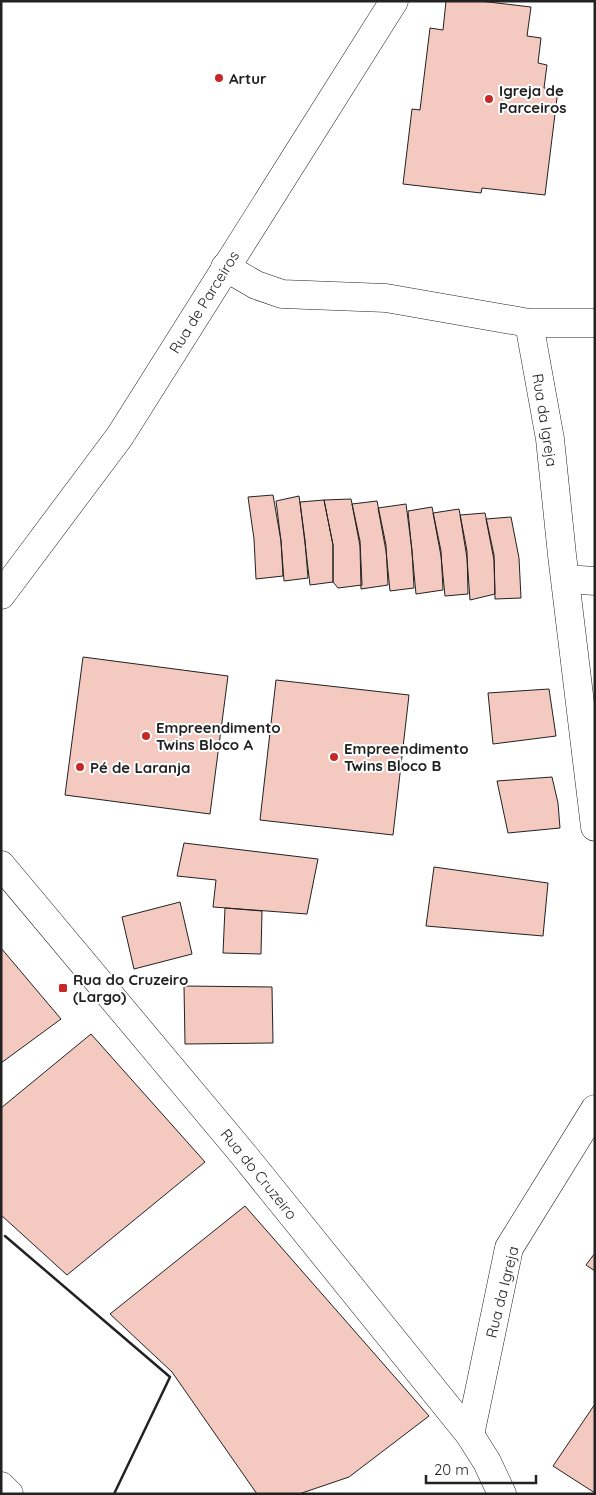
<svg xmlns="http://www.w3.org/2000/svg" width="596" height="1495" viewBox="0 0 596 1495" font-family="Quicksand,sans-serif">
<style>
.building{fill:#f3c9c0;stroke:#222}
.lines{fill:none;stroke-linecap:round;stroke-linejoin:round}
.minor-casing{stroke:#222;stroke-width:29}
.tertiary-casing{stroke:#222;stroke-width:29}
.secondary-casing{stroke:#222;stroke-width:29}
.minor{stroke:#fff;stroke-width:28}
.tertiary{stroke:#fff;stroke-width:28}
.secondary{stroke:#fff;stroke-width:28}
.wall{stroke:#222;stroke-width:2.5}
.poi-dot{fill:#c62828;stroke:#fff;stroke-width:2}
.labels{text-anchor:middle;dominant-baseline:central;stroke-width:4;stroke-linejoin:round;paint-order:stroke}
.poi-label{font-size:15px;font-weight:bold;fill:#222;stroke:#fff;text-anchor:start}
.street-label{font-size:15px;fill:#222;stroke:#fff}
</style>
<rect width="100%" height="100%" fill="#fff"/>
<path class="building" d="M 446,1 L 480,1 L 531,7 L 527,36 L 541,38 L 538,63 L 547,65 L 544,88 L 558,90 L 545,195 L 482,188 L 481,193 L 403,184 L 412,109 L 420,110 L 430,28 L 443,30 Z
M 273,495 L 281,541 L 283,576 L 256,579 L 254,539 L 248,497 Z
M 299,496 L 305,540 L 308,578 L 284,581 L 281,541 L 276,501 Z
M 351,499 L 360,541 L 362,585 L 338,588 L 333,582 L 333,545 L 324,500 Z
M 324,500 L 333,545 L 333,582 L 310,585 L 300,502 Z
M 377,501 L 386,545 L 388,585 L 361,589 L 360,546 L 352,504 Z
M 406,504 L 412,550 L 414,588 L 390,591 L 386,551 L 378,508 Z
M 432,507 L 441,551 L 443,590 L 416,594 L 408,511 Z
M 459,509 L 467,551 L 468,594 L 445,596 L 441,556 L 433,513 Z
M 485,513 L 494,555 L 495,594 L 470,600 L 467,558 L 460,515 Z
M 511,517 L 519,558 L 521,598 L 495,599 L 494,560 L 486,519 Z
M 83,657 L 228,676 L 210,814 L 65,795 Z
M 276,680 L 409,695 L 393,835 L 260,820 Z
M 549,689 L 556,736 L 493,744 L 488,693 Z
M 552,777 L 558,803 L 560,828 L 508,833 L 497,781 Z
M 184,843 L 318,859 L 307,914 L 213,907 L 216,880 L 177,876 Z
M 434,867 L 548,883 L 543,936 L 426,926 Z
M 180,902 L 192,954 L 134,969 L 122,917 Z
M 225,908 L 262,911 L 261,954 L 223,953 Z
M 1,948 L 61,1019 L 1,1063 Z
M 184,986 L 272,987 L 273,1043 L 185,1044 Z
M 91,1034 L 205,1162 L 67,1275 L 1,1215 L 1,1108 Z
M 245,1206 L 429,1416 L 349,1477 L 299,1494 L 257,1494 L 172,1372 L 110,1314 Z
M 595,1253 L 595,1271 L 586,1265 Z
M 595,1404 L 595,1493 L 553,1466 Z"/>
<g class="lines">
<defs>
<path id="minor" d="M 225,267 L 256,285 L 282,294 L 386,298 L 529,323 L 550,439 L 562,555 L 595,827
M 529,323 L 595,323
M 565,579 L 595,581
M 470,1435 L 509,1248 L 595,1109
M 1,1486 L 9,1494"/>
<path id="tertiary" d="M 1,865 L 243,1154 L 470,1435 L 487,1462 L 502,1494"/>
<path id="secondary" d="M 1,595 L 120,436 L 394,1"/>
</defs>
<use href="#minor" class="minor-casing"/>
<use href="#tertiary" class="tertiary-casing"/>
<use href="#secondary" class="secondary-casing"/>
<use href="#minor" class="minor"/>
<use href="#tertiary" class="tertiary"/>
<use href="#secondary" class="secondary"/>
<path class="wall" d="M 5,1236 L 170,1377 L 114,1494"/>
</g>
<g class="poi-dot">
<circle cx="219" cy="78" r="5"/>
<circle cx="489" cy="99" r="5"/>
<circle cx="146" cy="736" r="5"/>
<circle cx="334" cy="757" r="5"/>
<circle cx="80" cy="767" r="5"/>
<rect x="58" y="983" width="10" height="10" rx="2.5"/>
</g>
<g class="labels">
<g class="poi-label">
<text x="229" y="78">Artur</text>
<text x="499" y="90">Igreja de<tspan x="499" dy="17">Parceiros</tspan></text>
<text x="156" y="727">Empreendimento<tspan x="156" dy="17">Twins Bloco A</tspan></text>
<text x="344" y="748">Empreendimento<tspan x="344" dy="17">Twins Bloco B</tspan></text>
<text x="90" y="767">Pé de Laranja</text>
<text x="73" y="979">Rua do Cruzeiro<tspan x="73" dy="17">(Largo)</tspan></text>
</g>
<g class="street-label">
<text transform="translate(204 302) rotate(-58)">Rua de Parceiros</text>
<text transform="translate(545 420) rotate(81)">Rua da Igreja</text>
<text transform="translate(259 1174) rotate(51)">Rua do Cruzeiro</text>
<text transform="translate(502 1292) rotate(-76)">Rua da Igreja</text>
</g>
</g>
<rect width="596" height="1495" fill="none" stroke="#222222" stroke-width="5"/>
<path d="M426 1475v8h110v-8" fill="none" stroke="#222222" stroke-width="2.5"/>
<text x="434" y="1475" font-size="15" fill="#222222" stroke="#ffffff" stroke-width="4" paint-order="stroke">20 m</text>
</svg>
